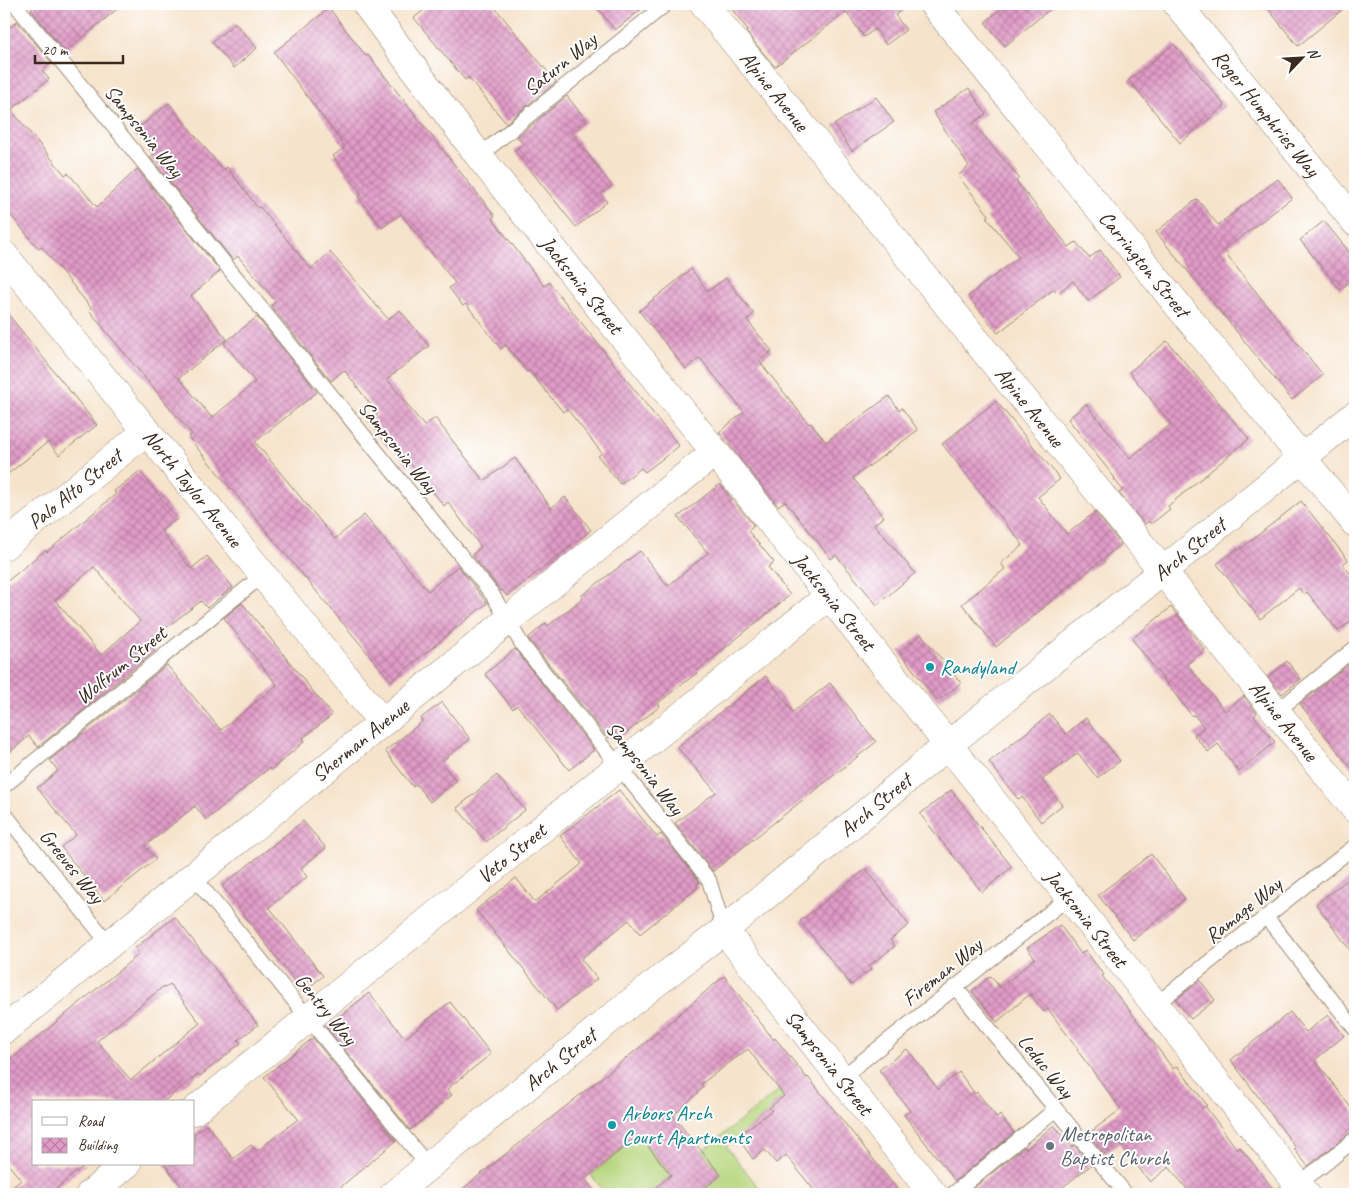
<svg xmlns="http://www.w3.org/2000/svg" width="1359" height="1198" viewBox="0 0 1359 1198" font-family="Caveat,sans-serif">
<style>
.grass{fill:#b5d57c;stroke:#78804d}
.building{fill:url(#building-cross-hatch);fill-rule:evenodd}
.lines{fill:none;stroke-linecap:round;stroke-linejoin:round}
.lane-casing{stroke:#988674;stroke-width:16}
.street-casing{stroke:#988674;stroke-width:29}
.lane{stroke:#fff;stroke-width:14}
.street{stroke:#fff;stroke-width:28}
.culture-dot{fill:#0f9aa8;stroke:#fff;stroke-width:2}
.worship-dot{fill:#6b7280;stroke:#fff;stroke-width:2}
.labels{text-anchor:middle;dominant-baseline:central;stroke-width:4;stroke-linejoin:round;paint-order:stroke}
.street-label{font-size:21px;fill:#3b2a1e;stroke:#fff}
.culture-label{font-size:21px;fill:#0d838f;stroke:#fff;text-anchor:start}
.worship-label{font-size:21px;fill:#5b616d;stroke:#fff;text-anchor:start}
</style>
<defs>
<pattern id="building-cross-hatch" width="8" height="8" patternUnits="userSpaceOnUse" patternTransform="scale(1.25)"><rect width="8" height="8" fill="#e19bc8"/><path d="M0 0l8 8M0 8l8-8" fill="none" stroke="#b87fa2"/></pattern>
</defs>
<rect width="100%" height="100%" fill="#fff"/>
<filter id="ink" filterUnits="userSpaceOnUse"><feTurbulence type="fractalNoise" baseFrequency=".02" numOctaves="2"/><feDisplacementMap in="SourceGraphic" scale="10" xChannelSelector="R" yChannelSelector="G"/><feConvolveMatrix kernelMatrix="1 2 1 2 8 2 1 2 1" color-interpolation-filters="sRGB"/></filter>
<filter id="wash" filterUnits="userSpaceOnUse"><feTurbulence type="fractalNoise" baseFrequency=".0096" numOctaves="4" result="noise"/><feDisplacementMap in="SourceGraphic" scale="20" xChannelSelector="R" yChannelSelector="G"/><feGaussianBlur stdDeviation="1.12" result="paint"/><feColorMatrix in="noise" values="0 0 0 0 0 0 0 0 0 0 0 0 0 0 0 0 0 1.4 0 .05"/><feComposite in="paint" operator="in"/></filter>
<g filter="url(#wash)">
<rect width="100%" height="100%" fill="#f6e3cb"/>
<path class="grass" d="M 802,1072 L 808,1077 L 770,1107 L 772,1110 L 726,1146 L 764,1194 L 701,1194 L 700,1192 L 721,1175 L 702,1151 Z
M 639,1135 L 671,1175 L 648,1194 L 606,1194 L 591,1175 Z"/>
<g id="blocks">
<path class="building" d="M 37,4 L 123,4 L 65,52 L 31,9 Z
M 431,4 L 492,4 L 556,82 L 506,123 L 468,77 L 465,80 L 414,18 Z
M 594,4 L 648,4 L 615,30 Z
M 728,4 L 911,4 L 895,15 L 906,30 L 886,45 L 875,29 L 864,37 L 846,12 L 775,67 L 746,32 L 748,30 Z
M 1007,4 L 1056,4 L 1005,46 L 985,22 Z
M 1264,4 L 1349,4 L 1298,46 Z
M 329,8 L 366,56 L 368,55 L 495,216 L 492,218 L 544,286 L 549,282 L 679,446 L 645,472 L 641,468 L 620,484 L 598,456 L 602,453 L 567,409 L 563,412 L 529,371 L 527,372 L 506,345 L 501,349 L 466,304 L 463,306 L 449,288 L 455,283 L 401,214 L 382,228 L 358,197 L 362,194 L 333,156 L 345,147 L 274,52 Z
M 17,21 L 52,63 L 42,71 L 49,79 L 11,110 L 65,175 L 68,173 L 97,207 L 137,169 L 220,271 L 191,296 L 227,339 L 179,378 L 212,418 L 255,382 L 224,343 L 257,317 L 317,392 L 255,442 L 335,539 L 364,515 L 428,591 L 458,566 L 487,603 L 391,681 L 188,437 L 192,434 L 109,335 L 89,310 L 91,308 L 42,247 L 39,249 L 4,207 L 4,32 Z
M 235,23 L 257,48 L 234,68 L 212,42 Z
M 1174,44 L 1225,106 L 1180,143 L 1129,80 Z
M 969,88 L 986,114 L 973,123 L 1019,178 L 1016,181 L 1069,247 L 1076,242 L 1089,258 L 1100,250 L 1120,277 L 1088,301 L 1073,281 L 1058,293 L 1054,289 L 998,333 L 968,296 L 1019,257 L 987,218 L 989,215 L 958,176 L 969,166 L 933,112 Z
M 567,96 L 587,121 L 572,133 L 612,186 L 601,194 L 607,202 L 576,227 L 514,150 L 523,144 L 517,137 Z
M 876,97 L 894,122 L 852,151 L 834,125 Z
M 169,103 L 223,170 L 227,167 L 258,208 L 260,207 L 311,269 L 330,252 L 388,319 L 400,310 L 429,346 L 387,379 L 424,426 L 435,418 L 484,481 L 515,458 L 551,508 L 565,497 L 591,530 L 507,596 L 502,590 L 501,591 L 472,555 L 481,547 L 448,502 L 444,506 L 410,463 L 407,466 L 392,445 L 389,447 L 369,421 L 378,414 L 344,370 L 331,381 L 271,306 L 276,302 L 238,256 L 233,260 L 150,157 L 154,154 L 135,131 Z
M 1278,179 L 1292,198 L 1224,250 L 1229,256 L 1228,257 L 1323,375 L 1292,400 L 1156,232 L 1197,199 L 1218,225 Z
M 1324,221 L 1355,259 L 1355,277 L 1340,290 L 1300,240 Z
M 691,269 L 708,291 L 726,278 L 754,314 L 747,320 L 772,351 L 759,361 L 809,424 L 811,423 L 826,442 L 889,396 L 899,410 L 902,408 L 918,430 L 853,478 L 884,517 L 874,524 L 915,573 L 877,605 L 836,555 L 831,559 L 785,501 L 778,506 L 719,432 L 744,412 L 700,358 L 686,369 L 639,311 Z
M 4,309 L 97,425 L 59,455 L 48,442 L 4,477 Z
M 1167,341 L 1249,439 L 1168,506 L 1170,509 L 1151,524 L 1149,521 L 1145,524 L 1119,493 L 1123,490 L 1114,479 L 1115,478 L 1068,419 L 1086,404 L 1130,458 L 1171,424 L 1129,372 Z
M 996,401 L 1060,479 L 1038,497 L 1067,534 L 1095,512 L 1121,544 L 996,647 L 962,604 L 1005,569 L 1001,563 L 1023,545 L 942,444 Z
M 140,471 L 177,519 L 161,531 L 191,569 L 207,556 L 233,587 L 207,608 L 201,601 L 153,638 L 155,641 L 150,645 L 155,651 L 38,747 L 29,736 L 4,757 L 4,584 L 45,550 L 47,552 L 116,494 L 114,491 ZM 94,567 L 140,621 L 101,655 L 55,600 Z
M 720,484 L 754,526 L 748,531 L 774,562 L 768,567 L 790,595 L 697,671 L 698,672 L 658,703 L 660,706 L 620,738 L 615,732 L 608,738 L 528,638 L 546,623 L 548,626 L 583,598 L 581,596 L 640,551 L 668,586 L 708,553 L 678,517 Z
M 1301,501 L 1348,560 L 1343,564 L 1355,580 L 1355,618 L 1338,631 L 1307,592 L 1304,594 L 1299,588 L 1260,619 L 1217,564 L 1237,549 L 1238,551 Z
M 242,603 L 332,715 L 303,738 L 305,741 L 271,770 L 269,768 L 206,820 L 195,806 L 145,846 L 156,859 L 104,901 L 61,847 L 76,835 L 37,788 L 58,771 L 50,760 L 167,665 L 221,730 L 277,685 L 224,618 Z
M 1171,607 L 1205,650 L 1187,664 L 1225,711 L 1244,696 L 1257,713 L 1254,716 L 1275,742 L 1239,772 L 1218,744 L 1208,752 L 1194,735 L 1204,727 L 1194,715 L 1192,716 L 1132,639 Z
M 921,634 L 961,683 L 938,701 L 899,652 Z
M 515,649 L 594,750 L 569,770 L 517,705 L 513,709 L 485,674 Z
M 1355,659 L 1355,773 L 1300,704 Z
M 1287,661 L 1301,679 L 1282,694 L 1268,677 Z
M 766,676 L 793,712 L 830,683 L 876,742 L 713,871 L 675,823 L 716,792 L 677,747 Z
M 442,702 L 470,739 L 441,762 L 456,781 L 430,802 L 416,784 L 413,787 L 385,751 L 423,721 L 421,718 Z
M 1050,714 L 1066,734 L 1086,718 L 1120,761 L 1097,778 L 1078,753 L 1042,780 L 1062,805 L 1041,822 L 1022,797 L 1018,799 L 989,762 Z
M 497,775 L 525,810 L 486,842 L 457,808 Z
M 619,790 L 657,837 L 661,834 L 700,882 L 696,885 L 698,887 L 640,934 L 629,920 L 581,959 L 597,979 L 557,1010 L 476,910 L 516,878 L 535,902 L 582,864 L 560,836 Z
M 951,790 L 1012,867 L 982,892 L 920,814 Z
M 303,821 L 326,848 L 301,868 L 307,877 L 269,907 L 323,976 L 303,992 L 222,886 Z
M 1151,854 L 1185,899 L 1133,940 L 1098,895 Z
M 866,869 L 909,925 L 890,940 L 895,946 L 869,966 L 871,969 L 851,985 L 800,921 Z
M 1355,874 L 1355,957 L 1316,904 Z
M 175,917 L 258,1025 L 238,1040 L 241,1043 L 219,1061 L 200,1076 L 198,1074 L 163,1102 L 34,1102 L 34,1164 L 86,1164 L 50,1194 L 4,1194 L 21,1180 L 4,1159 L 4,1065 L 139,954 L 135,948 ZM 170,984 L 200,1023 L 131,1080 L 97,1041 L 164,986 L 165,988 Z
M 1060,925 L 1081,954 L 1085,950 L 1104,975 L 1102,976 L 1137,1020 L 1173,1069 L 1177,1066 L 1207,1105 L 1205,1106 L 1237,1149 L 1240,1147 L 1275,1191 L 1274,1194 L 1191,1194 L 1169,1167 L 1150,1182 L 1119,1143 L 1105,1154 L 1088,1134 L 1121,1109 L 1077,1050 L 1078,1049 L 1048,1009 L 1044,1012 L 1030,994 L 997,1022 L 972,991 L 991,976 L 1000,988 L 1035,958 L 1027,948 Z
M 724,976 L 774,1040 L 775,1038 L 807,1078 L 808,1077 L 901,1194 L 817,1194 L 786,1155 L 776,1163 L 765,1150 L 753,1159 L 737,1137 L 772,1110 L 769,1108 L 784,1096 L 748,1049 L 701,1084 L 704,1087 L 673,1116 L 721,1175 L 697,1194 L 648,1194 L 671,1175 L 639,1135 L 585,1179 L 597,1194 L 456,1194 L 645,1043 Z
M 1200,980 L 1215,1000 L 1191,1019 L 1176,1000 Z
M 369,993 L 405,1038 L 450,1002 L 491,1054 L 447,1089 L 452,1095 L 410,1130 L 326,1027 Z
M 1290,1012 L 1306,1032 L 1328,1015 L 1344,1036 L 1315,1060 L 1355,1113 L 1355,1129 L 1308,1166 L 1294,1149 L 1296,1148 L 1231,1060 Z
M 313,1038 L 396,1141 L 332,1194 L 187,1194 L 164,1164 L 194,1164 L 194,1134 L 207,1124 L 233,1159 L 251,1145 L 257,1151 L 298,1119 L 264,1077 Z
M 907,1049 L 938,1089 L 959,1072 L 975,1094 L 977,1092 L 997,1118 L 1000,1115 L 1014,1133 L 955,1181 L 904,1115 L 910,1111 L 879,1070 Z
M 1054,1125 L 1072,1147 L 1074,1145 L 1091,1165 L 1054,1194 L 966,1194 L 1024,1147 L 1026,1149 Z"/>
</g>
</g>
<g filter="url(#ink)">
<use href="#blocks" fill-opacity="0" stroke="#988674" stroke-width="1"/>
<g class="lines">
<defs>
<path id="lane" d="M 15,4 L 492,594 L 523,646 L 709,880 L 724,930
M 479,156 L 666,4
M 1276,712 L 1355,648
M 4,786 L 263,575
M 4,813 L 109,944
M 193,876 L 428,1166
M 1266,917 L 1355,1029
M 955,987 L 1126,1194
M 1155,1005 L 1355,846
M 841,1078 L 1069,897
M 953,1194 L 1056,1109
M 1283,1194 L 1321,1167 L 1355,1139"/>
<g id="street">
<path id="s1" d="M 366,4 L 479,156 L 1306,1194"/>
<path id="s2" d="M 704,4 L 1355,809"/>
<path id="s3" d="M 933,4 L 1355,523"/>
<path id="s4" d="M 1177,4 L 1355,222"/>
<path id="s5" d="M 4,255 L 382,722"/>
<path id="s6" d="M 4,546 L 147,431"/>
<path id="s7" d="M 724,930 L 933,1194"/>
<path id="s8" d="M 4,1030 L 715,452"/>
<path id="s9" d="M 194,1111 L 829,596"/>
<path d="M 90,1194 L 127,1164"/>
<path id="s10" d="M 394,1194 L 625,1007 L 724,930 L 948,745 L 1355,415"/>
</g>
</defs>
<use href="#lane" class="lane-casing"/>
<use href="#street" class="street-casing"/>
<use href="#lane" class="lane"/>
<use href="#street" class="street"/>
</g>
</g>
<g class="culture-dot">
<circle cx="930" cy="667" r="5"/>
<circle cx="612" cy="1125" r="5"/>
</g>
<circle class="worship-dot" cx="1050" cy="1146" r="5"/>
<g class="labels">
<g class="street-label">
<text transform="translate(560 64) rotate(-39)">Saturn Way</text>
<text stroke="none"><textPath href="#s2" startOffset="112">Alpine Avenue</textPath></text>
<text stroke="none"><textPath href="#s4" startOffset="141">Roger Humphries Way</textPath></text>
<text transform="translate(144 131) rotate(51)">Sampsonia Way</text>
<text stroke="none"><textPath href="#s3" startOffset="335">Carrington Street</textPath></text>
<text stroke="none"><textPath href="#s1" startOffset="354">Jacksonia Street</textPath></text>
<text stroke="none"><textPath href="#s2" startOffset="518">Alpine Avenue</textPath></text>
<text transform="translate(398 447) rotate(51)">Sampsonia Way</text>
<text stroke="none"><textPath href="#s6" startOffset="91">Palo Alto Street</textPath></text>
<text stroke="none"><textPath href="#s5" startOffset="300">North Taylor Avenue</textPath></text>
<text stroke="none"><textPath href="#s10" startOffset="1024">Arch Street</textPath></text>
<text stroke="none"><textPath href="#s1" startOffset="759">Jacksonia Street</textPath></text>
<text transform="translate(121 665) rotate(-39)">Wolfrum Street</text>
<text stroke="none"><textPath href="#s2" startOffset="922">Alpine Avenue</textPath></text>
<text stroke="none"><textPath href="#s8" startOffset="459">Sherman Avenue</textPath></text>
<text transform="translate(645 768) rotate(52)">Sampsonia Way</text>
<text stroke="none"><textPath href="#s10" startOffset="619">Arch Street</textPath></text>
<text stroke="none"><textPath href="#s9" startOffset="409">Veto Street</textPath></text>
<text transform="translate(72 866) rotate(51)">Greeves Way</text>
<text transform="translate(1243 910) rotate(-39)">Ramage Way</text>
<text stroke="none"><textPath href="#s1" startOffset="1164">Jacksonia Street</textPath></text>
<text transform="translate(942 972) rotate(-39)">Fireman Way</text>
<text transform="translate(326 1009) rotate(51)">Gentry Way</text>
<text stroke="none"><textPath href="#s10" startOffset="214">Arch Street</textPath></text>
<text stroke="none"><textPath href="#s7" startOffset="169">Sampsonia Street</textPath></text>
<text transform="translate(1046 1066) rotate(51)">Leduc Way</text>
</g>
<g class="culture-label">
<text x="940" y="667">Randyland</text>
<text x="622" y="1113">Arbors Arch<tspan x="622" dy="24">Court Apartments</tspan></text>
</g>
<g class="worship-label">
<text x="1060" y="1134">Metropolitan<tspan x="1060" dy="24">Baptist Church</tspan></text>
</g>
</g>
<rect width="1359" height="1198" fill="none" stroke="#fff" stroke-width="20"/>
<rect x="32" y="1100" width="162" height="65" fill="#ffffff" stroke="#b1aaa5"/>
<rect x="42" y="1117" width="25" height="8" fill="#ffffff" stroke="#b1aaa5"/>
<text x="78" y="1126" font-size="15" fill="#3b2a1e">Road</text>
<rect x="42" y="1138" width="25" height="15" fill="url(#building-cross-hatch)" stroke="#b1aaa5"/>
<text x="78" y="1150" font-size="15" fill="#3b2a1e">Building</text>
<g transform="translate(1302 58) rotate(65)" stroke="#ffffff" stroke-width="4" paint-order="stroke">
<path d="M0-4L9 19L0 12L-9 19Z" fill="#3b2a1e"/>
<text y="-8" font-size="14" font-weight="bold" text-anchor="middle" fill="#3b2a1e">N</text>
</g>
<path d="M35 55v8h88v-8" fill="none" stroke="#3b2a1e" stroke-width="2.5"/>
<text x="42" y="55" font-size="15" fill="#3b2a1e" stroke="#ffffff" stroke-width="4" paint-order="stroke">20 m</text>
</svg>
